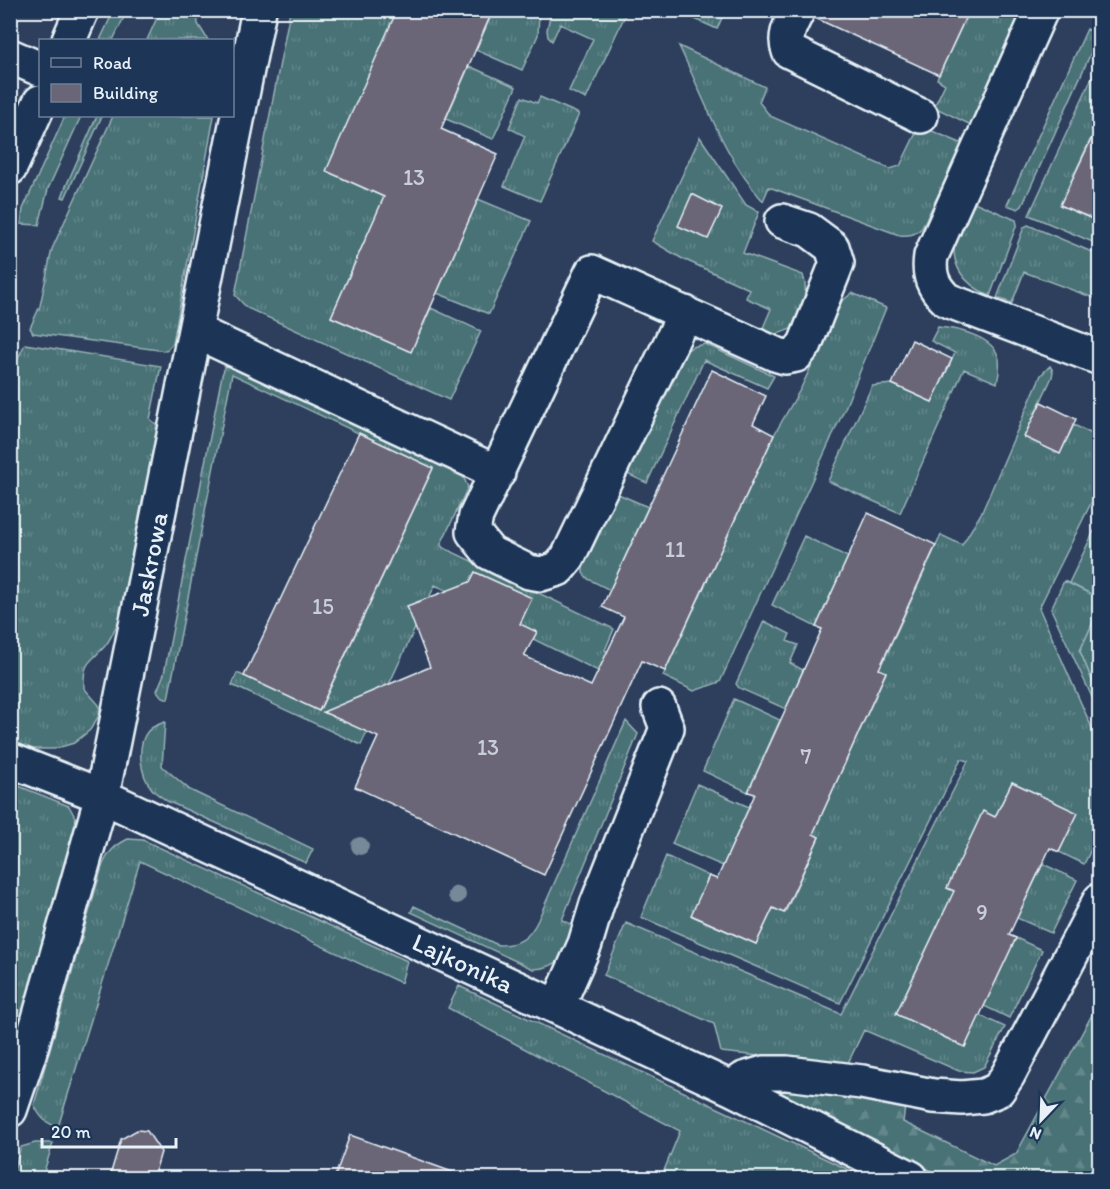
<svg xmlns="http://www.w3.org/2000/svg" width="1110" height="1189" viewBox="0 0 1110 1189" font-family="Itim,sans-serif">
<style>
.grass{fill:url(#grass-tufts);stroke:#98b2b7;stroke-width:1.5}
.forest{fill:url(#forest-firs);stroke:#98b2b7;stroke-width:1.5}
.park{fill:#497276;stroke:#98b2b7;stroke-width:1.5}
.building{fill:#6b6677;stroke:#e8f1f8;stroke-width:1.5}
.lines{fill:none;stroke-linecap:round;stroke-linejoin:round}
.minor-casing{stroke:#e8f1f8;stroke-width:38}
.major-casing{stroke:#e8f1f8;stroke-width:38}
.minor{stroke:#1d3557;stroke-width:33}
.major{stroke:#1d3557;stroke-width:33}
.tree{fill:#758999}
.labels{text-anchor:middle;dominant-baseline:central;stroke-width:5;stroke-linejoin:round;paint-order:stroke}
.number-label{font-size:22px;fill:#c9ced8}
.street-label{font-size:26px;fill:#e8f1f8;stroke:#1d3557}
</style>
<defs>
<pattern id="grass-tufts" width="24" height="20" patternUnits="userSpaceOnUse" patternTransform="scale(1.5)"><rect width="24" height="20" fill="#497276"/><path d="M3 7l-1-3M5 7V3M7 7l1-3M15 17l-1-3M17 17v-4M19 17l1-3" fill="none" stroke="#63878a"/></pattern>
<pattern id="forest-firs" width="22" height="20" patternUnits="userSpaceOnUse" patternTransform="scale(1.5)"><rect width="22" height="20" fill="#497276"/><path d="M5 1l3.5 6h-7zM16 11l3.5 6h-7z" fill="#63878a"/></pattern>
</defs>
<rect width="100%" height="100%" fill="#2d3f5d"/>
<filter id="ink" filterUnits="userSpaceOnUse"><feTurbulence type="fractalNoise" baseFrequency=".0167" numOctaves="2"/><feDisplacementMap in="SourceGraphic" scale="12" xChannelSelector="R" yChannelSelector="G"/><feConvolveMatrix kernelMatrix="1 2 1 2 8 2 1 2 1" color-interpolation-filters="sRGB"/></filter>
<g filter="url(#ink)">
<path class="grass" d="M 114,10 L 127,11 L 113,40 L 100,40 Z
M 160,11 L 197,11 L 198,24 L 208,40 L 147,40 Z
M 290,11 L 397,11 L 389,186 L 331,317 L 411,351 L 431,308 L 481,331 L 449,400 L 247,308 L 235,295 Z
M 493,11 L 539,11 L 538,35 L 522,70 L 476,50 Z
M 551,11 L 627,11 L 586,99 L 569,91 L 593,39 L 560,24 L 552,41 L 548,37 L 547,30 Z
M 677,11 L 725,11 L 717,29 Z
M 969,11 L 1024,11 L 971,125 L 934,107 L 945,84 L 937,79 Z
M 1087,29 L 1099,35 L 1022,206 L 1018,209 L 1007,205 Z
M 679,46 L 765,87 L 759,102 L 770,116 L 890,169 L 900,166 L 915,135 L 925,128 L 963,144 L 922,228 C 915,235 909,236 899,235 L 769,187 L 763,201 C 724,158 704,98 679,46 Z
M 1099,62 L 1099,144 L 1090,140 L 1060,205 L 1099,222 L 1099,233 L 1095,243 L 1029,215 Z
M 469,66 L 516,87 L 493,139 L 446,119 Z
M 522,97 L 537,103 L 540,97 L 579,114 L 540,201 L 504,186 L 525,136 L 509,128 Z
M 65,116 L 81,116 L 48,189 L 39,225 L 21,224 L 23,209 Z
M 97,116 L 102,116 L 65,198 L 62,197 L 66,186 Z
M 113,116 L 214,116 L 173,343 L 166,351 L 33,333 L 30,328 L 40,306 L 52,249 Z
M 700,137 L 746,205 L 759,212 L 743,253 L 803,275 C 810,295 800,310 791,329 L 775,335 L 762,330 L 771,309 L 746,298 L 749,289 L 681,258 L 652,241 Z
M 478,199 L 531,221 L 489,314 L 437,293 Z
M 972,201 L 1016,220 L 1017,224 L 990,296 C 965,285 948,265 956,236 C 959,224 967,212 972,201 Z
M 1028,225 L 1099,255 L 1099,300 L 1024,272 L 1012,303 L 997,298 L 1024,227 Z
M 852,293 L 886,308 L 845,408 L 720,682 L 694,691 L 663,676 L 774,435 L 801,388 L 841,302 Z
M 938,327 C 958,329 994,336 999,359 C 1000,367 999,375 997,383 L 964,369 L 900,513 L 828,481 L 872,386 L 892,384 L 932,402 L 955,353 L 931,341 Z
M 25,344 L 161,366 L 150,419 L 158,426 L 119,620 C 115,628 111,639 105,646 C 89,664 83,661 84,688 L 99,705 L 100,714 L 90,730 L 74,743 L 54,749 L 33,749 L 11,741 L 10,374 Z
M 705,344 L 774,376 L 767,388 L 704,360 L 647,483 L 625,473 L 679,356 L 692,347 Z
M 230,364 L 445,463 L 444,468 L 450,470 L 452,466 L 460,470 L 468,487 L 441,544 L 442,547 L 614,629 L 605,650 L 639,665 L 598,671 L 533,639 L 520,624 L 531,598 L 475,572 L 470,582 L 448,591 L 435,585 L 361,745 L 232,685 L 237,673 L 320,710 L 433,468 L 232,374 L 168,699 L 161,696 L 157,691 L 164,674 L 222,375 L 225,367 Z
M 1050,366 L 1053,371 L 1052,377 L 1024,437 L 1060,453 L 1074,425 L 1090,433 L 1099,417 L 1099,487 L 1039,608 L 1099,744 L 1099,833 L 1084,864 L 1059,852 L 1077,813 L 1012,782 L 995,817 L 947,888 L 963,895 L 948,904 L 896,1014 L 964,1047 L 979,1015 L 1005,1027 L 984,1067 L 973,1072 L 959,1071 L 864,1030 L 847,1065 L 721,1052 L 714,1024 L 604,975 L 626,923 L 841,1014 L 968,761 L 961,759 L 840,1003 L 641,917 L 666,856 L 709,876 L 692,916 L 756,944 L 773,908 L 785,913 L 819,837 L 801,830 L 818,822 L 886,673 L 870,665 L 875,654 L 885,658 L 941,535 L 962,545 L 982,512 L 1041,375 Z
M 616,493 L 648,507 L 610,590 L 588,579 L 583,573 L 583,564 Z
M 804,536 L 848,557 L 816,627 L 772,605 Z
M 1064,581 L 1099,598 L 1099,609 L 1080,651 L 1099,697 L 1099,712 L 1051,609 Z
M 764,621 L 790,634 L 787,641 L 798,645 L 790,663 L 803,670 L 786,709 L 739,688 L 736,684 Z
M 734,699 L 780,720 L 748,792 L 703,771 Z
M 626,721 L 638,734 L 562,920 L 578,927 C 566,951 563,968 533,969 L 411,912 L 414,906 L 498,945 C 519,945 529,939 538,920 Z
M 165,722 L 162,766 L 190,790 L 313,849 L 306,863 L 167,801 C 162,797 156,794 152,789 C 140,775 136,745 148,731 C 152,726 159,724 165,722 Z
M 11,783 L 69,806 L 75,817 L 79,830 L 11,1083 Z
M 697,784 L 749,807 L 723,866 L 672,844 Z
M 128,839 L 143,840 L 407,961 L 401,983 L 140,861 L 58,1127 C 45,1123 40,1117 34,1105 L 102,867 C 108,852 114,846 128,839 Z
M 1043,864 L 1077,880 L 1051,933 L 1017,918 Z
M 1016,938 L 1042,950 L 1009,1018 L 984,1006 Z
M 459,986 L 866,1178 L 661,1178 L 680,1131 L 448,1008 Z
M 35,1143 L 53,1143 L 42,1178 L 11,1178 L 21,1147 Z"/>
<path class="forest" d="M 1099,1002 L 1099,1178 L 946,1178 L 853,1132 L 760,1092 L 778,1086 L 848,1092 L 905,1107 L 903,1122 L 994,1166 L 1016,1154 Z"/>
<path class="park" d="M 1094,531 L 1099,534 L 1099,598 L 1069,583 Z
M 1099,609 L 1100,697 L 1099,697 L 1080,651 Z"/>
<path class="building" d="M 397,10 L 493,10 L 441,129 L 498,154 L 411,352 L 331,317 L 384,197 L 326,171 Z
M 816,10 L 969,10 L 939,75 L 815,18 Z
M 1100,121 L 1100,222 L 1060,205 Z
M 692,194 L 722,209 L 708,239 L 678,226 Z
M 912,340 L 952,359 L 932,402 L 892,384 Z
M 712,370 L 766,396 L 753,424 L 774,435 L 665,671 L 642,661 L 544,875 L 355,787 L 378,737 L 323,712 L 430,667 L 407,606 L 470,582 L 475,572 L 532,598 L 520,624 L 537,632 L 524,656 L 591,686 L 624,617 L 602,607 Z
M 1041,402 L 1076,419 L 1060,454 L 1024,437 Z
M 359,433 L 433,468 L 319,711 L 244,676 Z
M 868,513 L 936,545 L 879,669 L 886,672 L 813,834 L 819,837 L 784,913 L 773,908 L 756,944 L 691,915 L 709,876 L 717,879 L 755,794 L 748,792 L 822,629 L 816,627 Z
M 1012,782 L 1078,813 L 1059,852 L 1050,848 L 1009,935 L 1016,938 L 965,1047 L 896,1014 L 954,891 L 947,888 L 983,811 L 995,817 Z
M 137,1130 L 147,1131 L 161,1152 L 153,1179 L 109,1179 L 121,1139 Z
M 350,1135 L 458,1174 L 457,1179 L 334,1179 Z"/>
<g class="lines">
<defs>
<path id="minor" d="M 798,10 C 791,24 783,36 789,51 L 921,116
M 1041,10 L 931,256 C 928,275 933,287 947,300 L 1100,358
M 10,56 L 40,69
M 685,313 L 568,557 L 558,569 L 541,574 L 529,572 L 490,553 L 473,532 L 476,516 L 592,272 L 775,354 L 785,357 L 796,355 L 805,344 L 837,263 L 832,247 L 809,230 L 782,221
M 195,331 L 498,473
M 10,760 L 102,796 L 557,1007 L 731,1088 L 911,1178
M 557,1007 L 585,944 L 597,904 L 667,728 L 659,707
M 731,1088 L 744,1079 L 764,1073 L 787,1073 L 862,1082 L 933,1096 L 962,1098 L 983,1096 L 998,1090 L 1008,1075 L 1100,900
M 10,1110 L 29,1054 L 102,796 L 259,10"/>
<path id="major" d="M 69,40 L 82,10
M 10,168 L 40,102"/>
</defs>
<use href="#minor" class="minor-casing"/>
<use href="#major" class="major-casing"/>
<use href="#minor" class="minor"/>
<use href="#major" class="major"/>
</g>
<g class="tree">
<circle cx="360" cy="846" r="9"/>
<circle cx="457" cy="895" r="9"/>
</g>
</g>
<g class="labels">
<g class="number-label">
<text x="414" y="177">13</text>
<text x="675" y="549">11</text>
<text x="323" y="606">15</text>
<text x="488" y="747">13</text>
<text x="806" y="756">7</text>
<text x="982" y="912">9</text>
</g>
<g class="street-label">
<text transform="translate(149 564) rotate(-79)">Jaskrowa</text>
<text transform="translate(463 963) rotate(25)">Lajkonika</text>
</g>
</g>
<rect width="1110" height="1189" fill="none" stroke="#1d3557" stroke-width="36"/>
<rect x="18" y="18" width="1074" height="1153" fill="none" stroke="#e8f1f8" stroke-width="2" filter="url(#ink)"/>
<rect x="39" y="39" width="195" height="78" fill="#1d3557" stroke="#6e8097" stroke-width="1.5"/>
<rect x="51" y="58" width="30" height="9" fill="#1d3557" stroke="#6e8097" stroke-width="1.5"/>
<text x="93" y="69" font-size="18" fill="#e8f1f8">Road</text>
<rect x="51" y="84" width="30" height="18" fill="#6b6677" stroke="#6e8097" stroke-width="1.5"/>
<text x="93" y="99" font-size="18" fill="#e8f1f8">Building</text>
<g transform="translate(1041 1120) rotate(203)" stroke="#1d3557" stroke-width="4.5" paint-order="stroke">
<path d="M0-4.5L10 22L0 15L-10 22Z" fill="#e8f1f8"/>
<text y="-9" font-size="16" font-weight="bold" text-anchor="middle" fill="#e8f1f8">N</text>
</g>
<path d="M42 1138v9h134v-9" fill="none" stroke="#e8f1f8" stroke-width="3"/>
<text x="51" y="1138" font-size="18" fill="#e8f1f8" stroke="#1d3557" stroke-width="4.5" paint-order="stroke">20 m</text>
</svg>
